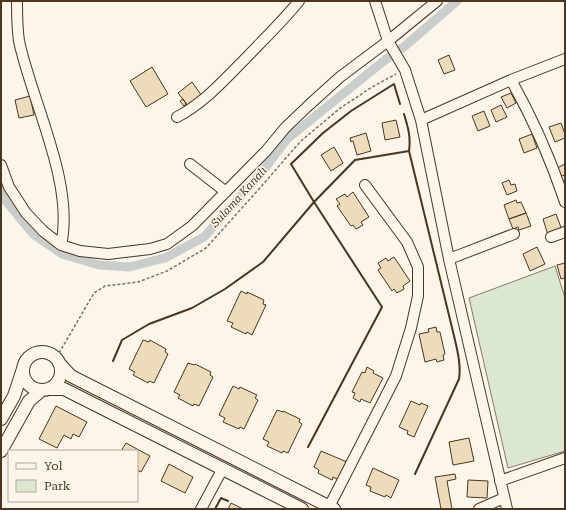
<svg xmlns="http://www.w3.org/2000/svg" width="566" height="510" viewBox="0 0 566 510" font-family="'Roboto Serif',serif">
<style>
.green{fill:#dce7d0;stroke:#887966}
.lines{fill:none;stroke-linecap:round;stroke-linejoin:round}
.canal{stroke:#c9cecd;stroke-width:9}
.building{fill:#ecdcbc;stroke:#4a3520}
.minor-casing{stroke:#4a3520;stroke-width:12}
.major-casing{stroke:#4a3520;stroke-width:14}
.path{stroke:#7f6f5c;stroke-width:1.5;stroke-dasharray:3 2;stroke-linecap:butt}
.minor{stroke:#fbf6e9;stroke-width:10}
.major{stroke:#fbf6e9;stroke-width:12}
.wall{stroke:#4a3520;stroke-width:2}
.labels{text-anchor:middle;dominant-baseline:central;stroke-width:3;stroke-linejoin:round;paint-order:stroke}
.water-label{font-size:11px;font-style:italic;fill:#4a3520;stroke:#fbf6e9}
</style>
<rect width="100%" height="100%" fill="#fbf6e9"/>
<path class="green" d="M 555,266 L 565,298 L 565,451 L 508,468 L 469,298 Z"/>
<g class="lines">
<path class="canal" d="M 1,188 L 6,201 L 33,234 L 62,254 L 99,265 L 129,267 L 165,258 L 204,237 L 259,176 L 287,139 L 385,60 L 405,46 L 457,1"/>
</g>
<path class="building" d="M 449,55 L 455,70 L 444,74 L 438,60 Z
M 152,67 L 168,94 L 146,107 L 130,81 Z
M 192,82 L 202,96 L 189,107 L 178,93 Z
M 511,93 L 516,103 L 507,108 L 501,97 Z
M 30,96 L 34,115 L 19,118 L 15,100 Z
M 183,99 L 186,104 L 184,106 L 180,101 Z
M 501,105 L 507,117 L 496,122 L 491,110 Z
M 484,111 L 490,126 L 478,131 L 472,116 Z
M 396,120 L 400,137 L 385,140 L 382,123 Z
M 561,123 L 565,134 L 565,138 L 555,142 L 549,127 Z
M 366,133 L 371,151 L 357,155 L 353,141 L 351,142 L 350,138 Z
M 532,134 L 537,148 L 524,153 L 519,139 Z
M 334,147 L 343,163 L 331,171 L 321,155 Z
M 565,164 L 565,175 L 562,176 L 557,168 Z
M 509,180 L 511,185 L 515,184 L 517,191 L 507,195 L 502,183 Z
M 353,192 L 369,217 L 361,222 L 363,225 L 356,229 L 353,225 L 351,226 L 337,206 L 340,204 L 336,199 L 345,194 L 347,197 Z
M 516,200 L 517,203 L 521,202 L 526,213 L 509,219 L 504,205 Z
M 526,213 L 531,226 L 519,230 L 518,227 L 513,229 L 509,219 Z
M 556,214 L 562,230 L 548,235 L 543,219 Z
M 537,247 L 545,264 L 530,271 L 523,254 Z
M 394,257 L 410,281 L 403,286 L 404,289 L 397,293 L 394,289 L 392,291 L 378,270 L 381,268 L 378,263 L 386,258 L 388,261 Z
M 565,263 L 565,278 L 561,279 L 557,265 Z
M 241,291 L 247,294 L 247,292 L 264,300 L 263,304 L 266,305 L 252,335 L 247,332 L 246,334 L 231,327 L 233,323 L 227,321 Z
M 436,327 L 437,332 L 440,332 L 445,354 L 443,355 L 444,360 L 437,362 L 436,359 L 425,362 L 419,334 L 429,332 L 428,329 Z
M 143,340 L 149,342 L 150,340 L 166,349 L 165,352 L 168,354 L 154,383 L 149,381 L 148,383 L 133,375 L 135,372 L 129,369 Z
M 188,363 L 194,365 L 195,364 L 211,372 L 210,375 L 213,377 L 199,406 L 194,404 L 193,406 L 178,398 L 180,395 L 174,392 Z
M 367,367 L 374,371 L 373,373 L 383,378 L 370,403 L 361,399 L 360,402 L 353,398 L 355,393 L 352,392 L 362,372 L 365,373 Z
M 233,386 L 239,389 L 240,387 L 257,395 L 255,398 L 258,400 L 244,429 L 240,427 L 239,429 L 223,422 L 225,418 L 219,415 Z
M 411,401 L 420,405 L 421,403 L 428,406 L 414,437 L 407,434 L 408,431 L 399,427 Z
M 56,406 L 87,422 L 79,437 L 73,434 L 71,439 L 64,435 L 57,448 L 39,439 Z
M 277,410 L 283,412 L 283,411 L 300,419 L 299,422 L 302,424 L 288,453 L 283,451 L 282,453 L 267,446 L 269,442 L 263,439 Z
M 469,438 L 474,461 L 453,465 L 449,442 Z
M 126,443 L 150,456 L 141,472 L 137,470 L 137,451 L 121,451 Z
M 321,451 L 347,462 L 339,480 L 333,477 L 332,480 L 318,473 L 319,470 L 314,467 Z
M 169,464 L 193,477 L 185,493 L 161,481 Z
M 373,468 L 399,480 L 391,498 L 386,495 L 385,497 L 370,491 L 371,487 L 366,485 Z
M 455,474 L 456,479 L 447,481 L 452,509 L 441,509 L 435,477 Z
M 468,480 L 488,481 L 487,498 L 467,497 Z
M 231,503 L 243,509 L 228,509 Z"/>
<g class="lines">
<defs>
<path id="minor" d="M 17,1 C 17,14 17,28 19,41 C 32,102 75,184 61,245
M 375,1 L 388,41 L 405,70 L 421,120 L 449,259 L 507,509
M 511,80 C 533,119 551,160 565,202
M 177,117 C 204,103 223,81 244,60 C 263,40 282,22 299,1
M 421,120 L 511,80 L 565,59
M 190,164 L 226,192
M 1,165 L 9,187 L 26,213 L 43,231 L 61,245 L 80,251 L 108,254 L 150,249 L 167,244 L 192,226 L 266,151 L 285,128 L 309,105 L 340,77 L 388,41 L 437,1
M 551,237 L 565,232
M 449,259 L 514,234
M 500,481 L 565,458
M 329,507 L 396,376 L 411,328 L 418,296 L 418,267 L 407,242 L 365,185
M 201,509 L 223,468
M 479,509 L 504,498"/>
<path id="major" d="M23 371a19 19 0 1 1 38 0a19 19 0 1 1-38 0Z
M 59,363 L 71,376 L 334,509
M 48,389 L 64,389 L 302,509
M 1,419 L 14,396 L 23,369
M 1,451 L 29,401 L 42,390"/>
</defs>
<use href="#minor" class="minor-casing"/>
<use href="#major" class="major-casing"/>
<path class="path" d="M 59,353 L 94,293 L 105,286 L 138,282 L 167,271 L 206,248 L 250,199 L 301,141 L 339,109 L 372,87 L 396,74"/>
<use href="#minor" class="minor"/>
<use href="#major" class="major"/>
<path class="wall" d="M 404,114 C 408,127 411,137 409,151 L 455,340 C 458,353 461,366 459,379 L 415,474
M 113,361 L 122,340 L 149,324 L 192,308 L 225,289 L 263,262 L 314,202 L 355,160 L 409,151
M 308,447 L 382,307 L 314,202 L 291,164 L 323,133 L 351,111 L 394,84 L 400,104
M 215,509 L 221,498 L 228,501"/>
</g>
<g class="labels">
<g class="water-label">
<text transform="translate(239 197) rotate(-48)">Sulama Kanalı</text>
</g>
</g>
<rect width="566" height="510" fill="none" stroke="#4a3520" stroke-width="4"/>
<rect x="8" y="450" width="130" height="52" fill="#fbf6e9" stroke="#b4a999"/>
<rect x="16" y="463" width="20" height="6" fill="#fbf6e9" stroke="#b4a999"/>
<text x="44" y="470" font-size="12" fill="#4a3520">Yol</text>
<rect x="16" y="480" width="20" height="12" fill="#dce7d0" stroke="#b4a999"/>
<text x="44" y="490" font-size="12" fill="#4a3520">Park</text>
</svg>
